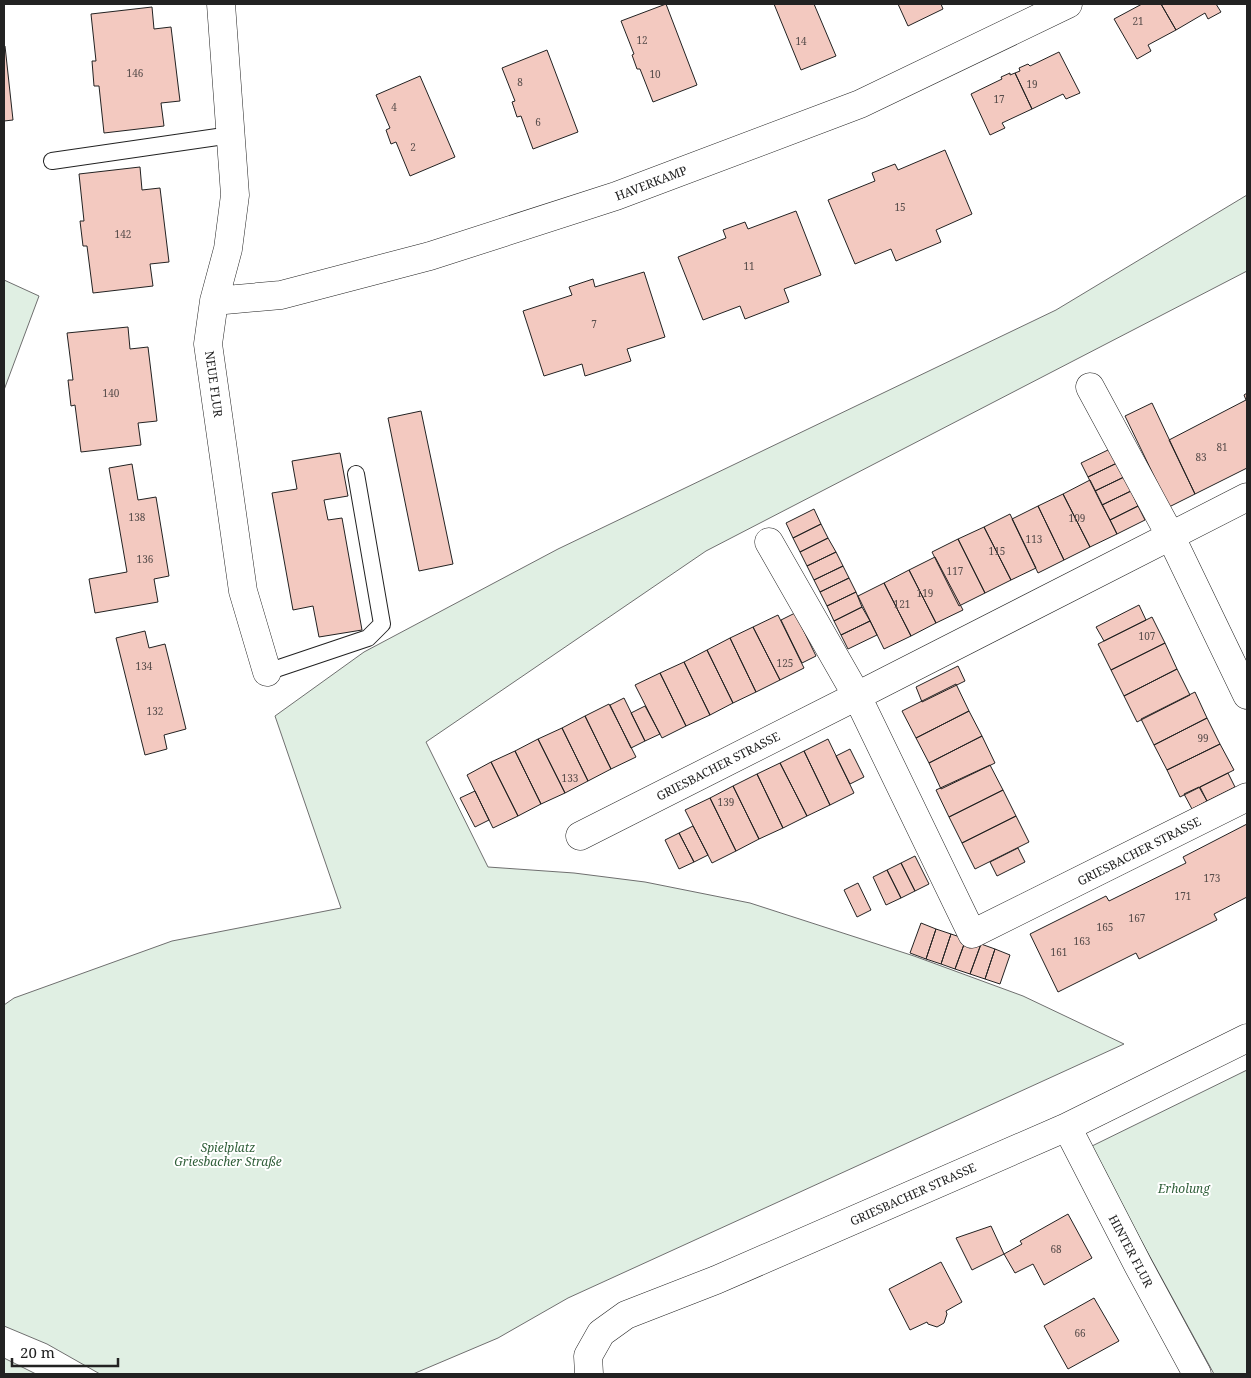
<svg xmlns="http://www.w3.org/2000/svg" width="1251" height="1378" viewBox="0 0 1251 1378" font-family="'Noto Serif',serif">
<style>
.green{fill:#e0efe3;stroke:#6f6f6f}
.building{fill:#f3c9c0;stroke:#222}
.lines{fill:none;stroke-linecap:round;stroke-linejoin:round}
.service-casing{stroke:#222;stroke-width:18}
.minor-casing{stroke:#222;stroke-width:29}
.service{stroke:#fff;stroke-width:16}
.minor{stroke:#fff;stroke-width:28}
.labels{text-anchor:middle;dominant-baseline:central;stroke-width:4;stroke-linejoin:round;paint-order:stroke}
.number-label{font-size:10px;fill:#564c4a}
.street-label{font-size:12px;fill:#222;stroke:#fff}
.park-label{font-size:12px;font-style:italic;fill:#2f5e38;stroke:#fff}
</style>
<rect width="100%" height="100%" fill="#fff"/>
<path class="green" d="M 1247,195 L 1247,271 L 706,551 L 426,742 L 488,867 L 574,873 L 645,882 L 750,903 L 914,956 L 1023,996 L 1124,1044 L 568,1298 L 498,1338 L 413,1374 L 100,1374 L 47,1344 L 4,1326 L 4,1005 L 14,998 L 172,941 L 341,908 L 275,716 L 364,652 L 558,549 L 1056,310 Z
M 4,280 L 39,296 L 4,390 Z
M 1247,1070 L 1247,1374 L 1214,1374 L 1090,1147 Z
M 4,1358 L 36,1374 L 4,1374 Z"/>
<path class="building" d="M 666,4 L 697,85 L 653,102 L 640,69 L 637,69 L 632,55 L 634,54 L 621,21 Z
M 774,4 L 814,4 L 836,56 L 801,70 Z
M 898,4 L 941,4 L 943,9 L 908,26 Z
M 1142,4 L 1161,4 L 1176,30 L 1148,45 L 1151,51 L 1137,59 L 1114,19 Z
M 1161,4 L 1216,4 L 1221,12 L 1208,19 L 1205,13 L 1176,30 Z
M 152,7 L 154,29 L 171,27 L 180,101 L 161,103 L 164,126 L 104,133 L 99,86 L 94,86 L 92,61 L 96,61 L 91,14 Z
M 4,46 L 5,46 L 13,120 L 4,121 Z
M 547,50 L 578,132 L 533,149 L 521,116 L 517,117 L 512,102 L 515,101 L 502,68 Z
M 1059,52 L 1080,93 L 1066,99 L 1063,94 L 1032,109 L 1015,73 L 1020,71 L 1019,68 L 1028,64 L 1030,66 Z
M 1010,73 L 1010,75 L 1015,73 L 1032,109 L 1002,123 L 1005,128 L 990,135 L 971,94 L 1002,79 L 1001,77 Z
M 420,76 L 455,157 L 410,176 L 396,142 L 391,144 L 386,130 L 390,128 L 376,95 Z
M 945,150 L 972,214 L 936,230 L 941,242 L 896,261 L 891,249 L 855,264 L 828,200 L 875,181 L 872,173 L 895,164 L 898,170 Z
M 140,167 L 142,190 L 160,188 L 169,262 L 150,264 L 153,286 L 93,293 L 87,246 L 83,246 L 80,221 L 84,221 L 79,174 Z
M 796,211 L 821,275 L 784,289 L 789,302 L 745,319 L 740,306 L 703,320 L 678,257 L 726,238 L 723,230 L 745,222 L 748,229 Z
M 644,272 L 665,337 L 627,349 L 631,361 L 585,376 L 582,364 L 544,376 L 523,311 L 572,295 L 569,287 L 593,279 L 595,287 Z
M 128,327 L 130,349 L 148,347 L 157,421 L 138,423 L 141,445 L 81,452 L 75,405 L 71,406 L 68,380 L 73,380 L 67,333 Z
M 1247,393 L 1247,468 L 1195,494 L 1169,440 L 1246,400 L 1244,395 Z
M 1152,403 L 1195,494 L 1169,507 L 1125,416 Z
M 421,411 L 453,564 L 419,571 L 388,418 Z
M 1110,449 L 1117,463 L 1088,477 L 1081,463 Z
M 340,453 L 348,496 L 324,500 L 328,520 L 342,518 L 362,630 L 319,637 L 313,606 L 293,610 L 272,493 L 297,489 L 292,461 Z
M 1117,463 L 1124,477 L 1095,491 L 1088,477 Z
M 132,464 L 138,500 L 156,497 L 169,576 L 154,579 L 158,602 L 95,613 L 89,579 L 127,572 L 109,468 Z
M 1124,477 L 1131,491 L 1102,505 L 1095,491 Z
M 1090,480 L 1117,534 L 1090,547 L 1063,494 Z
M 1131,491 L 1138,506 L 1110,520 L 1102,505 Z
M 1063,494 L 1090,547 L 1064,560 L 1038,506 Z
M 1038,506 L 1064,560 L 1038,573 L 1012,519 Z
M 1138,506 L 1145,520 L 1117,534 L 1110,520 Z
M 814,509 L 821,524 L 793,538 L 786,523 Z
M 1010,514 L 1036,568 L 1011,580 L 984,527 Z
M 821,524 L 828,538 L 800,552 L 793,538 Z
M 984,527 L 1011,580 L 985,593 L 958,539 Z
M 828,538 L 836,552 L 807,566 L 800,552 Z
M 958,539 L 985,593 L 959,606 L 932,552 Z
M 836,552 L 843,566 L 814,580 L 807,566 Z
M 935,557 L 963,610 L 936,623 L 909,570 Z
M 843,566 L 849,578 L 820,592 L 814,580 Z
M 909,570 L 936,623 L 911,636 L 884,583 Z
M 849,578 L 856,592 L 827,606 L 820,592 Z
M 884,583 L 911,636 L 884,649 L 858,596 Z
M 856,592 L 862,607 L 834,621 L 827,606 Z
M 1139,605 L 1146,620 L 1104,641 L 1096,627 Z
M 862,607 L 870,621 L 841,635 L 834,621 Z
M 795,613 L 816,656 L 802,663 L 781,620 Z
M 778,615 L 804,668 L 780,680 L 753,627 Z
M 1152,617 L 1165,643 L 1111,670 L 1098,644 Z
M 870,621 L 877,635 L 848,649 L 841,635 Z
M 753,627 L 780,680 L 756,692 L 730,638 Z
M 145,631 L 149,648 L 165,644 L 186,729 L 164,735 L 167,749 L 145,755 L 116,638 Z
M 730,638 L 756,692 L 733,703 L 707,650 Z
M 1165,643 L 1177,669 L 1124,696 L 1111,670 Z
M 707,650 L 733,703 L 710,715 L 684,662 Z
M 684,662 L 710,715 L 686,726 L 660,673 Z
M 958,666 L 965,681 L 922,702 L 916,687 Z
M 1177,669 L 1190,695 L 1137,722 L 1124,696 Z
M 660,673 L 686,726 L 662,738 L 635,685 Z
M 956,684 L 969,711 L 916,738 L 902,711 Z
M 1195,692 L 1207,718 L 1154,745 L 1141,719 Z
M 624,698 L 645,741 L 631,748 L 610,705 Z
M 609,704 L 636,757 L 611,769 L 585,716 Z
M 645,706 L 660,734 L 645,741 L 631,713 Z
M 969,711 L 982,736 L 929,763 L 916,738 Z
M 585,716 L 611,769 L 588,781 L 562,728 Z
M 1207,718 L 1220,744 L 1167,770 L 1154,745 Z
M 562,728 L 588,781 L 565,793 L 538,739 Z
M 982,736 L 995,763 L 941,789 L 929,763 Z
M 538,739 L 565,793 L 541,804 L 515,751 Z
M 828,739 L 854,793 L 830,805 L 804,751 Z
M 1220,744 L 1234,770 L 1180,797 L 1167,770 Z
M 850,749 L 864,777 L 850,784 L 836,756 Z
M 515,751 L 541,804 L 518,816 L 491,762 Z
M 804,751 L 830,805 L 807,816 L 780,763 Z
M 491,762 L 518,816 L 493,828 L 467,775 Z
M 780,763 L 807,816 L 783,828 L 757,774 Z
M 990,765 L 1003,790 L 949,817 L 936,790 Z
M 1228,773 L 1235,787 L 1207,801 L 1200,787 Z
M 757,774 L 783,828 L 759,839 L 733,786 Z
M 733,786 L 759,839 L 736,851 L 710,798 Z
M 1199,787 L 1207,801 L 1192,809 L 1184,794 Z
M 1003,790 L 1016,816 L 962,843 L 949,817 Z
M 475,791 L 489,820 L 475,827 L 460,798 Z
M 710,798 L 736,851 L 712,863 L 685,810 Z
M 1016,816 L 1029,842 L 975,869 L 962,843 Z
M 1247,824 L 1247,897 L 1214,914 L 1217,920 L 1139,959 L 1136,953 L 1058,992 L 1030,934 L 1106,896 L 1109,901 L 1186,863 L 1183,857 Z
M 693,826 L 708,855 L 694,862 L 679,833 Z
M 679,833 L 694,862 L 679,869 L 665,840 Z
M 1018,848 L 1025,862 L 997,876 L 990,862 Z
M 915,856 L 929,884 L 915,891 L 901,863 Z
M 901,863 L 915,891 L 901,898 L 887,870 Z
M 887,870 L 901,898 L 886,905 L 873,877 Z
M 858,883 L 871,910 L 857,917 L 844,890 Z
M 921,923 L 936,929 L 926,959 L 910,953 Z
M 936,929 L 951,934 L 941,964 L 926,959 Z
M 951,934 L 966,939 L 955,969 L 941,964 Z
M 966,939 L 981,944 L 970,974 L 955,969 Z
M 981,944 L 995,949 L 985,979 L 970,974 Z
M 995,949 L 1010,955 L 1000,984 L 985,979 Z
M 1068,1214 L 1092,1258 L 1044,1285 L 1033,1264 L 1015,1273 L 1004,1254 L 1022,1244 L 1020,1241 Z
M 991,1226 L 1004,1254 L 972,1270 L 956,1238 Z
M 941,1262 L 962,1302 L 946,1311 L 947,1314 L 944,1323 L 937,1327 L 928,1324 L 927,1322 L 910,1330 L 889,1289 Z
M 1094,1298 L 1119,1341 L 1068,1369 L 1044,1326 Z"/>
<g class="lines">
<defs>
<path id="service" d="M 52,161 L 231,135
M 267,672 L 368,638 L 382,624 L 356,474"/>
<path id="minor" d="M 221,4 L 235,195 L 228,249 L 214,301 L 208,344 L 243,591 L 267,672
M 214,301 L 281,295 L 430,256 L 616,196 L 860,104 L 1068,4
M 1090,387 L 1170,535 L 1247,695
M 1247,497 L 857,696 L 972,934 L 1247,797
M 580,836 L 857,696 L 769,542
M 1067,1127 L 1138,1265 L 1197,1374
M 589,1374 L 588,1356 L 601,1333 L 626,1315 L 716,1280 L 1067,1127 L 1247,1038"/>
</defs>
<use href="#service" class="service-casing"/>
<use href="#minor" class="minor-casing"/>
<use href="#service" class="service"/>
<use href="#minor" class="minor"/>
</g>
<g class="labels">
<g class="number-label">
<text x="1138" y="21">21</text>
<text x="642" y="40">12</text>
<text x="801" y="41">14</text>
<text x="135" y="73">146</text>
<text x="655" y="74">10</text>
<text x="520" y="82">8</text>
<text x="1032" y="84">19</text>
<text x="999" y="99">17</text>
<text x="394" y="107">4</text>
<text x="538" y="122">6</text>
<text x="413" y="147">2</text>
<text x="900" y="207">15</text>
<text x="123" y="234">142</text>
<text x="749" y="266">11</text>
<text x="594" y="324">7</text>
<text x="111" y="393">140</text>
<text x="1222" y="447">81</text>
<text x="1201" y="457">83</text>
<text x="137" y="517">138</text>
<text x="1077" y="518">109</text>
<text x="1034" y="539">113</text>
<text x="997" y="551">115</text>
<text x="145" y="559">136</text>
<text x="955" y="571">117</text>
<text x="925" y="593">119</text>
<text x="902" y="604">121</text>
<text x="1147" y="636">107</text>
<text x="785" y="663">125</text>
<text x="144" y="666">134</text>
<text x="155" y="711">132</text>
<text x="1203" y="738">99</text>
<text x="570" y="778">133</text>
<text x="726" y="802">139</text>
<text x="1212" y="878">173</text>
<text x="1183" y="896">171</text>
<text x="1137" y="918">167</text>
<text x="1105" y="927">165</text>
<text x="1082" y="941">163</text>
<text x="1059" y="952">161</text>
<text x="1056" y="1249">68</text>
<text x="1080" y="1333">66</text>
</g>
<g class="street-label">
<text transform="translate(651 183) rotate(-21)">HAVERKAMP</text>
<text transform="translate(214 384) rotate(82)">NEUE FLUR</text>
<text transform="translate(718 766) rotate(-27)">GRIESBACHER STRASSE</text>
<text transform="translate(1139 851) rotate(-27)">GRIESBACHER STRASSE</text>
<text transform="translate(913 1194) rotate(-24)">GRIESBACHER STRASSE</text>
<text transform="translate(1131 1251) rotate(62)">HINTER FLUR</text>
</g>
<g class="park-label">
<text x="228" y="1147">Spielplatz<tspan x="228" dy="14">Griesbacher Straße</tspan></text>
<text x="1184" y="1188">Erholung</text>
</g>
</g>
<rect width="1251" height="1378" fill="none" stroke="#222222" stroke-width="10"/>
<path d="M12 1358v8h106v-8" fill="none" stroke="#222222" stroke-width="2.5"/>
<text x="20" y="1358" font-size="15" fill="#222222" stroke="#ffffff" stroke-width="4" paint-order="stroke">20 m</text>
</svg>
